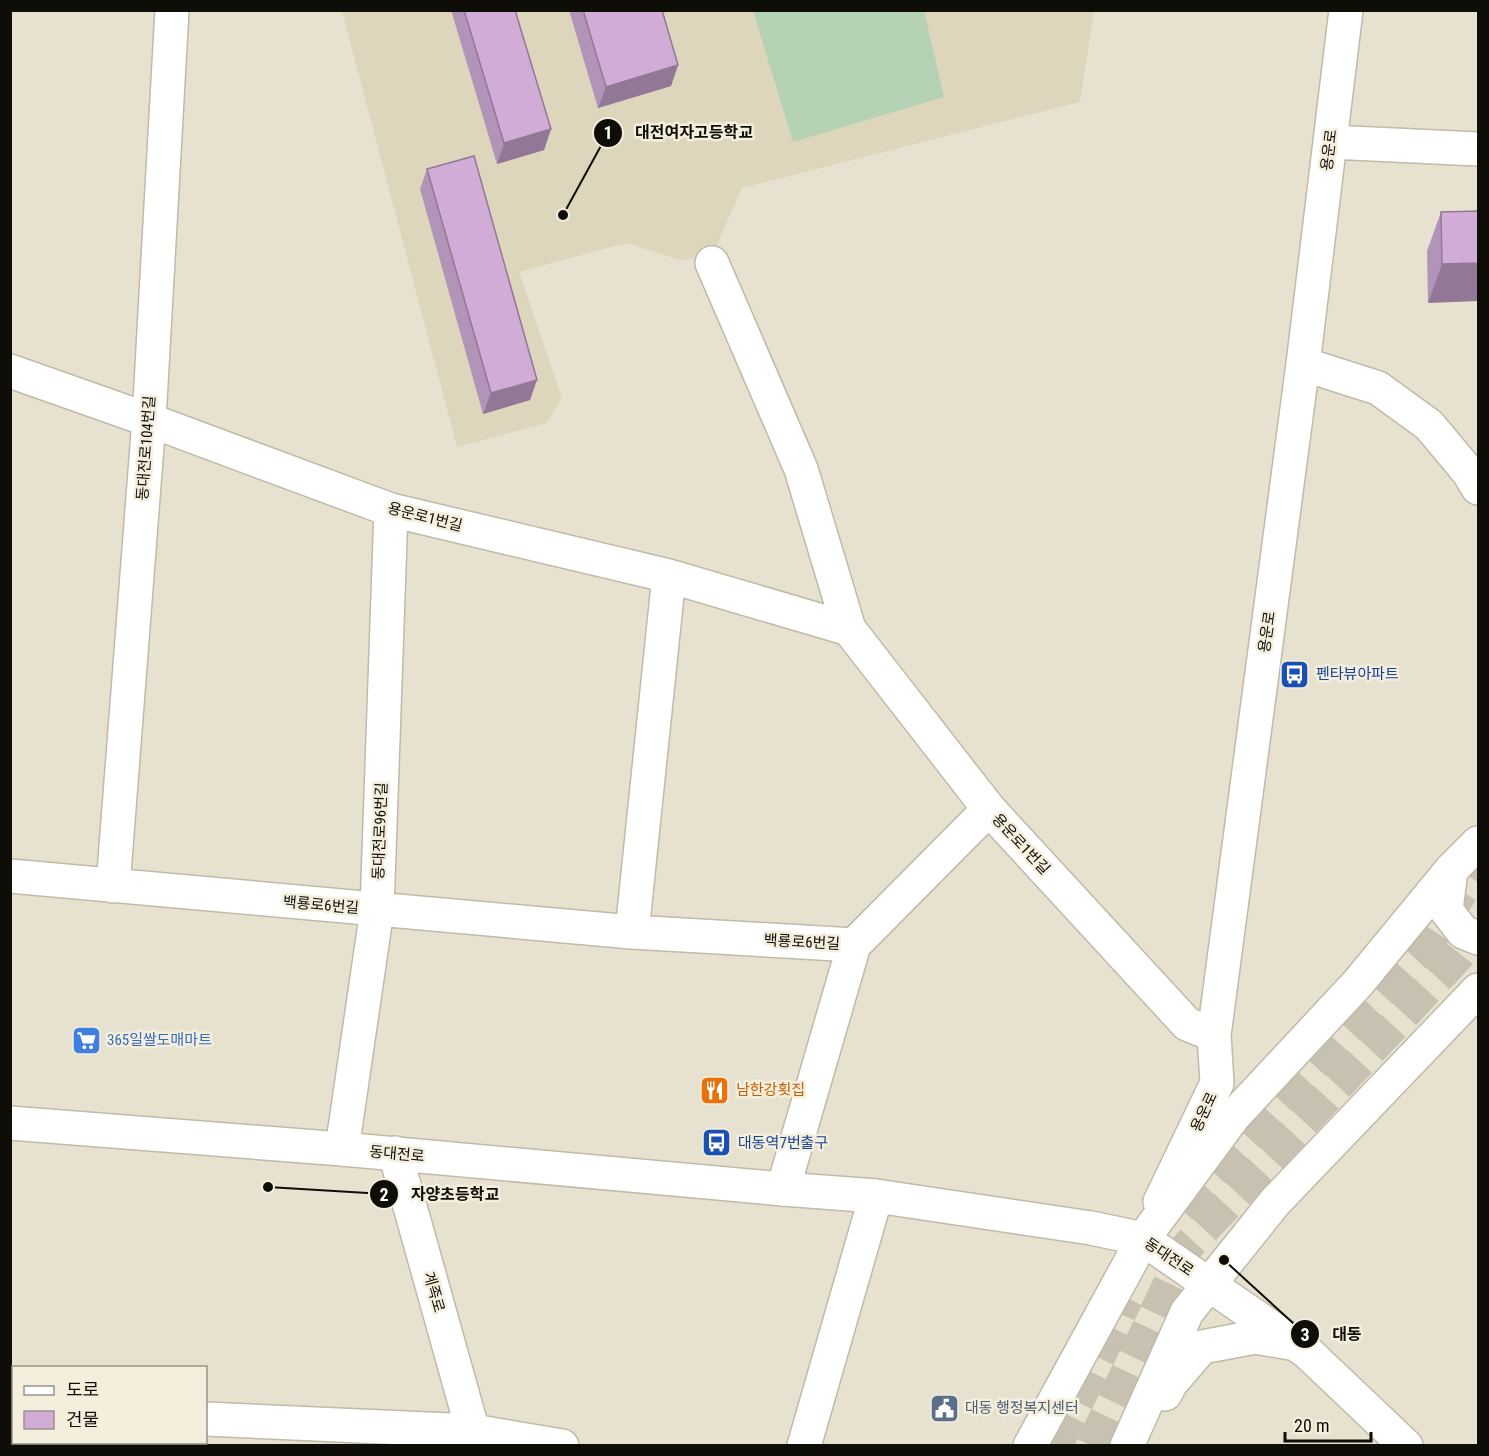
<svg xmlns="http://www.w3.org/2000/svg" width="1489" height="1456" viewBox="0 0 1489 1456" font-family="'Roboto Condensed','Noto Sans KR',sans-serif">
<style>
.built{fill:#ded5bd}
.pitch{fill:#b5d3b4}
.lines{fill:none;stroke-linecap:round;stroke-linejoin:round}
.major-tunnel{stroke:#c7c1b2;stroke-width:33;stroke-dasharray:33 16;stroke-linecap:butt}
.minor-casing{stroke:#c0baa9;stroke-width:36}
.major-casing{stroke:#c0baa9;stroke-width:36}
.minor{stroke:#fff;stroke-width:33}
.major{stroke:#fff;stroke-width:33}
.wall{fill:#b394b9}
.shaded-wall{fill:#927896}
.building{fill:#d0acd7;stroke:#927896;stroke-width:1.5}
.labels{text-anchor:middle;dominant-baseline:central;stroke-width:5;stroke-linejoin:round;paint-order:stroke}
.street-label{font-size:15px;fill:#0f0d08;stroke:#f4eedd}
.transit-label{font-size:15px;fill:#164399;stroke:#f4eedd;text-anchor:start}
.shop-label{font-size:15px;fill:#366cbe;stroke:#f4eedd;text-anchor:start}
.food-label{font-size:15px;fill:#c56008;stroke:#f4eedd;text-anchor:start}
.service-label{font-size:15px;fill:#4e5e75;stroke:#f4eedd;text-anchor:start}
.leader{fill:none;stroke:#0f0d08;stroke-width:2}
.callout-dot{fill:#0f0d08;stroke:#f4eedd;stroke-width:2}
.mark-label{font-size:18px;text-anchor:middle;font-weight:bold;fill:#fff}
.callout-label{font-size:16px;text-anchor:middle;font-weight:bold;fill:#0f0d08;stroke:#f4eedd;stroke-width:5;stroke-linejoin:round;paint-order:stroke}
</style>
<rect width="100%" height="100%" fill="#e7e1d0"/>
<path class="built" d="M 342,11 L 1094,11 L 1080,102 L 742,188 L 716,247 L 684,261 L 626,243 L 519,272 L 562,398 L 546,423 L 457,447 Z"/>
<path class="pitch" d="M 753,11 L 924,11 L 944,97 L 793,142 Z"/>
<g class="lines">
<path class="major-tunnel" d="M 1180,1208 L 1429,941 L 1478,867
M 1056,1446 L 1127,1298
M 1092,1446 L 1187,1247 L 1457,957 L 1478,930"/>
<defs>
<path id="minor" d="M 1330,142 L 1478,149
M 712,263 L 801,469 L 849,629 L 989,809 L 1187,1024 L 1214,1035
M 1303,364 L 1378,388 L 1429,425 L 1469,473 L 1478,488
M 10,371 L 149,420 L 391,510 L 669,576 L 849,629
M 10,876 L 632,932 L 854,945
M 113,886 L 149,420 L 172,10
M 632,932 L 669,576
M 342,1149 L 377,910 L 391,510
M 395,1153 L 477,1446
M 783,1189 L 854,945 L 989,809
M 1160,1202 L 1217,1083 L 1214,1035 L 1303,364 L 1346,10
M 10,1403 L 14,1403
M 206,1419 L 473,1431 L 562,1446
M 132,1442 L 134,1446
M 74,1446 L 76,1442
M 804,1446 L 876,1196"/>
<path id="major" d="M 1451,870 L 1446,910 L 1463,932 L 1478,938
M 10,1123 L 342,1149 L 783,1189 L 876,1196 L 1091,1228 L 1143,1239 L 1307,1352 L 1406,1446
M 1165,1394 L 1171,1383 L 1202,1347 L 1255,1337 L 1290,1343
M 1030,1446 L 1143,1239 L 1234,1116 L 1358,983 L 1451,870 L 1478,843
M 1127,1446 L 1187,1312 L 1275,1202 L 1478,990"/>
</defs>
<use href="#minor" class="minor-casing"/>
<use href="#major" class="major-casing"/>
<use href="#minor" class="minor"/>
<use href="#major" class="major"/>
</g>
<path class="wall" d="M 451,10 L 515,10 L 551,129 L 544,150 L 497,164 Z
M 569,10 L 662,10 L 678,65 L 671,86 L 598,108 Z
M 427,169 L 530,400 L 483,414 L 420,189 Z
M 1479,211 L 1428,303 L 1427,251 L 1441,212 Z"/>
<path class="shaded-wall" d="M 678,65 L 671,86 L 598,108 L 606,87 Z
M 551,129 L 544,150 L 497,164 L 504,143 Z
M 1479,263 L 1479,301 L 1428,303 L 1442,264 Z
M 537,380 L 530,400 L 483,414 L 491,393 Z"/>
<path class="building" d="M 464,10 L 515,10 L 551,129 L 504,143 Z
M 583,10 L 662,10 L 678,65 L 606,87 Z
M 474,156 L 537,380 L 491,393 L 427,169 Z
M 1479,211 L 1479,263 L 1442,264 L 1441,212 Z"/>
<defs>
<symbol id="bus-square" viewBox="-11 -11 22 22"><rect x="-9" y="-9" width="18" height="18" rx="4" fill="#1a4fb4" stroke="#f4eedd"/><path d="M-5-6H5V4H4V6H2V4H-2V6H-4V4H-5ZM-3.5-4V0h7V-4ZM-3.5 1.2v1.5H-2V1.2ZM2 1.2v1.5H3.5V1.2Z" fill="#fff"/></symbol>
<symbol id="supermarket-square" viewBox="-11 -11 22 22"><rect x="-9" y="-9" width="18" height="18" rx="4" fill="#3f7fe0" stroke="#f4eedd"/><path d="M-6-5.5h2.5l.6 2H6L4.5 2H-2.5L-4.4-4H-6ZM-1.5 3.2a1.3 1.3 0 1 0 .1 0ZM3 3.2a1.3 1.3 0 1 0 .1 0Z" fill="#fff"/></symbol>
<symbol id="restaurant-square" viewBox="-11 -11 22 22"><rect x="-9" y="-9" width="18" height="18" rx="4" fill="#e8710a" stroke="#f4eedd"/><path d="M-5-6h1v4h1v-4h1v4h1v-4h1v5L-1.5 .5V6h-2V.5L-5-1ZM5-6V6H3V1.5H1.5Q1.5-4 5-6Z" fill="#fff"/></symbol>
<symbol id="civic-square" viewBox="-11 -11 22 22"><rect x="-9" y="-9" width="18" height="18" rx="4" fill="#5c6f8a" stroke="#f4eedd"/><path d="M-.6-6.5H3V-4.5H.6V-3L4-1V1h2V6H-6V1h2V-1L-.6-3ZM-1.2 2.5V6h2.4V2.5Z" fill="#fff"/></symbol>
</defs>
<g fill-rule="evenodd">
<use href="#bus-square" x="1278" y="658" width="33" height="33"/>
<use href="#supermarket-square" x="70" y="1024" width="33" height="33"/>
<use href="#restaurant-square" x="698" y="1074" width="33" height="33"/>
<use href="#bus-square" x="700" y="1126" width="33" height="33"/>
<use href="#civic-square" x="928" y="1392" width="33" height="33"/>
</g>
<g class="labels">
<g class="street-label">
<text transform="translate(1329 150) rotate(-83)">용운로</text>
<text transform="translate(146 448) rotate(-86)">동대전로104번길</text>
<text transform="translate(425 517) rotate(14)">용운로1번길</text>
<text transform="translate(1267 632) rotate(-82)">용운로</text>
<text transform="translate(380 831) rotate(-88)">동대전로96번길</text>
<text transform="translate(1021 844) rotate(47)">용운로1번길</text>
<text transform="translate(321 905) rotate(5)">백룡로6번길</text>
<text transform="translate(802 942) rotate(3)">백룡로6번길</text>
<text transform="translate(1204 1112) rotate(-65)">용운로</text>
<text transform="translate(397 1154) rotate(5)">동대전로</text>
<text transform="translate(1169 1257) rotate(34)">동대전로</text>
<text transform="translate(434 1292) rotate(74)">계족로</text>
</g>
<g class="transit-label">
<text x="1316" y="674">펜타뷰아파트</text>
<text x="738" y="1143">대동역7번출구</text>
</g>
<g class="shop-label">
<text x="107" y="1040">365일쌀도매마트</text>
</g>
<g class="food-label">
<text x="736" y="1090">남한강횟집</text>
</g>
<g class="service-label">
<text x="965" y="1408">대동 행정복지센터</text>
</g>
</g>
<path class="leader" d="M563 215L608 133M268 1187L384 1194M1224 1260L1305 1334"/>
<g class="callout-dot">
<circle cx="563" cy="215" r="6"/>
<circle cx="268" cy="1187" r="6"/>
<circle cx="1224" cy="1260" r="6"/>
<circle cx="608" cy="133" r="15"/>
<circle cx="384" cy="1194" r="15"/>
<circle cx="1305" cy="1334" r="15"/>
</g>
<g class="mark-label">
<text x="608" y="139">1</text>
<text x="384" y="1201">2</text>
<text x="1305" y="1341">3</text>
</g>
<g class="callout-label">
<text x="694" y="138">대전여자고등학교</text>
<text x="455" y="1200">자양초등학교</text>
<text x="1347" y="1340">대동</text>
</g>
<rect width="1489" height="1456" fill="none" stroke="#0f0d08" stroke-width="24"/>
<rect x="12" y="1366" width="195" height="78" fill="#f4eedd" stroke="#989488" stroke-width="1.5"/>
<rect x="24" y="1386" width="30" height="9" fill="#ffffff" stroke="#989488" stroke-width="1.5"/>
<text x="66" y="1396" font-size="18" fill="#0f0d08">도로</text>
<rect x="24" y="1411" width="30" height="18" fill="#d0acd7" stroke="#989488" stroke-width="1.5"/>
<text x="66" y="1426" font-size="18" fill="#0f0d08">건물</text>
<path d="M1285 1432v9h86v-9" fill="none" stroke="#0f0d08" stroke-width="3"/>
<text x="1294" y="1432" font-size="18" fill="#0f0d08" stroke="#f4eedd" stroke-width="4.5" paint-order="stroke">20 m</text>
</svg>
